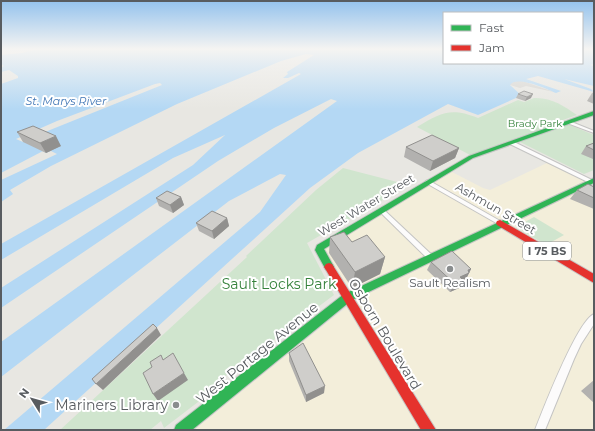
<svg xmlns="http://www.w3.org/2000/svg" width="595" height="431" viewBox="0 0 595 431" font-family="Montserrat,sans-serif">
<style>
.commercial{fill:#f3eeda}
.industrial{fill:#d8d6d2}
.green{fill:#d0e5ce}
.water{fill:#b4d8f4}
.pier{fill:#e8e7e2}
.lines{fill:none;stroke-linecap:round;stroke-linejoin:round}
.street-casing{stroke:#c4c4c3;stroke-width:2}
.fast-casing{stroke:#c5c5c4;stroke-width:2}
.jam-casing{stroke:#c5c5c4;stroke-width:2}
.street{fill:#fcfbfb;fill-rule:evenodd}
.fast{fill:#30b455;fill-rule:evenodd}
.jam{fill:#e5322d;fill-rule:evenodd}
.wall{fill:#b2b1af}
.shaded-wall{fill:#91908e}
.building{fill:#cfcecb;stroke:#91908e}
.poi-dot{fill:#8a8d8e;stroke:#fff;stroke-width:1.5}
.labels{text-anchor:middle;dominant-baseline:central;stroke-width:4;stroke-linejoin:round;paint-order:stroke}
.far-park-label{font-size:10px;fill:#36823c;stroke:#fff}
.far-water-label{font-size:11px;font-style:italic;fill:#4076b5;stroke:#fff}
.shield{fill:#fff;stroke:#8a8d90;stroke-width:1}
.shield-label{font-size:11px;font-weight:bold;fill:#585c60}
.street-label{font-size:12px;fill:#585c60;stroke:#fff}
.poi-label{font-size:12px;fill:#585c60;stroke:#fff}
.near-park-label{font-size:14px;fill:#36823c;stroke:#fff}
.near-street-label{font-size:14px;fill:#585c60;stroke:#fff}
.near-poi-label{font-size:14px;fill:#585c60;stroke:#fff;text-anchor:end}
</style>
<rect width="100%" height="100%" fill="#e8e7e2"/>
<path class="commercial" d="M 549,162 L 594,186 L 594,430 L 194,430 L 335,316 L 357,300 L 325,252 L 325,247 L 331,242 L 452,172 L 483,188 L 490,190 Z"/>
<path class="industrial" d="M 520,80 L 554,92 L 526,86 L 520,88 L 510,85 L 510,83 Z"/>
<path class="green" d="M 534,98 C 551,97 564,106 577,115 L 560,121 L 594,135 L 594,170 L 584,174 L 514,139 L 472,156 L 417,127 C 441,113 450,107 478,118 L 518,100 L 524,102 Z
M 343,168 L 401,183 L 392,188 L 397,192 L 307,243 L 334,295 L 200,395 L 202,399 L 164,428 L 161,421 L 150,430 L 60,430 L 247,257 L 246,256 L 316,190 Z
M 534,217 L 564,235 L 546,245 L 516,227 Z"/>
<path class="water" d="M 38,49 L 444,49 L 444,63 L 582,63 L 582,49 L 594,49 L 594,64 L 590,65 L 594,66 L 594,86 L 564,79 L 591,89 L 594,92 L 538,76 L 526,79 L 561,91 L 556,93 C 547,89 516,75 510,85 L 521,95 L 516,98 L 478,115 L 448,104 L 358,153 L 310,188 L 44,430 L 4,430 L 260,212 L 286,175 L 280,174 L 229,201 L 1,377 L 1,342 L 337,101 L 331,99 L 274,128 L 218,161 L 1,308 L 1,288 L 193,165 L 225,135 L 173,158 L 1,260 L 1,244 L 301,74 L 299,73 L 288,78 L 283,78 L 288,74 L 287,72 L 314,55 L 306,54 L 281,61 L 177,104 L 51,166 L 10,190 L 13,194 L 1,202 L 1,180 L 57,154 L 51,151 L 46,153 L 43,151 L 1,173 L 1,84 L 18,78 L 18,76 L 9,70 L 1,72 L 1,68 L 4,66 L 1,64 L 1,55 L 22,53 Z"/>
<path class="pier" d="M 160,83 L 162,85 L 40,134 L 23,142 L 16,139 L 57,121 L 155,84 Z"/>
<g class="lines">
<defs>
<path id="street" d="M 567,121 L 569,121 L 594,131 L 594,133 L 567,123 Z
M 510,142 L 514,142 L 594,181 L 594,185 L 510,144 Z
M 428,180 L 502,222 L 503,223 L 500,225 L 498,224 L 426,183 L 425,182 L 426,181 Z
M 381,208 L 383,209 L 433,256 L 434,258 L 433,260 L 431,261 L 429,260 L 379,211 L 378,210 Z
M 594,314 L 594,324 L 581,344 L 574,359 L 545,430 L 535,430 C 543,410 577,321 594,314 Z"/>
<path id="fast" d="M 594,111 L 594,115 L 473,158 L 324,249 L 334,267 L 332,270 L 329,271 L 326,270 L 315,250 L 317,245 L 469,156 Z
M 594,178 L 594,183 L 352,300 L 192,430 L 174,430 L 176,425 L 344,294 Z"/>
<path id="jam" d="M 500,220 L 594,274 L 594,283 L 497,225 L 496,223 L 497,221 Z
M 329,263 L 332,264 L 436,430 L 421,430 L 326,270 L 324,267 L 326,264 Z"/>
</defs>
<use href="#street" class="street-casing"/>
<use href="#fast" class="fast-casing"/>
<use href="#jam" class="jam-casing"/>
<use href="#street" class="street"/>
<use href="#fast" class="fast"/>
<use href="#jam" class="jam"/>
</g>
<path class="wall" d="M 594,92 L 594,104 L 587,101 L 592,93 Z
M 518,94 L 531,98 L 525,101 L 516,98 Z
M 17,132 L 61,146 L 46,153 L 23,142 Z
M 594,143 L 594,158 L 593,159 L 581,154 L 586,146 Z
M 406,147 L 459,148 L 455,158 L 430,171 L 404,157 Z
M 594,187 L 594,209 L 570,199 L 577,190 Z
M 181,197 L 184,205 L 173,213 L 159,206 L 156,198 Z
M 227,218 L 229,226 L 214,239 L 199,231 L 196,223 Z
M 330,237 L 352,242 L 385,257 L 380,274 L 352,288 L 329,253 Z
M 431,262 L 471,269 L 465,281 L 462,283 L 459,288 L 450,292 L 427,270 Z
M 289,353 L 324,393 L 306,402 L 289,361 Z
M 594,380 L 594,403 L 581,391 Z"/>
<path class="shaded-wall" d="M 533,94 L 531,98 L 525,101 L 527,97 Z
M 56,136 L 61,146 L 46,153 L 40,143 Z
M 459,148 L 455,158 L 430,171 L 433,161 Z
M 181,197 L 184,205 L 173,213 L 170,205 Z
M 227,218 L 229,226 L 214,239 L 212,231 Z
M 385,257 L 380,274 L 352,288 L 355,272 Z
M 471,269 L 465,281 L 462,283 L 459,288 L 450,292 L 455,284 L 460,277 L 468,270 Z
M 157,328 L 161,335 L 103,390 L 96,384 Z
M 184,373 L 188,380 L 158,401 L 153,394 Z
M 325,386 L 324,393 L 306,402 L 306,395 Z"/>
<path class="building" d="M 524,91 L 533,94 L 527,97 L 518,94 Z
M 33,126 L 56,136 L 40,143 L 17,132 Z
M 432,135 L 459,148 L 433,161 L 406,147 Z
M 594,143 L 594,150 L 586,146 Z
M 588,184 L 594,187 L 594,198 L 577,190 Z
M 167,191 L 181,197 L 170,205 L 156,198 Z
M 212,211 L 227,218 L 212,231 L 196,223 Z
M 344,232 L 352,242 L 367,235 L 385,257 L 355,272 L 330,237 Z
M 452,251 L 471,269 L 468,270 L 469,273 L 460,277 L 463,280 L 455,284 L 431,262 Z
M 153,324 L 157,328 L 96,384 L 92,379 Z
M 303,343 L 325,386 L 306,395 L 289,353 Z
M 173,353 L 184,373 L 153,394 L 143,373 L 152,367 L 150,362 L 161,355 L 163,360 Z"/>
<linearGradient id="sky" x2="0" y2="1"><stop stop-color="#93c2ed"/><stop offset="0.45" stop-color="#f5f4f2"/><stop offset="1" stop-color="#f5f4f2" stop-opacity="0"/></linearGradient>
<rect width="595" height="109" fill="url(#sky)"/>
<g class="poi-dot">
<circle cx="450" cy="269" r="4"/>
<circle cx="176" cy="405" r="4"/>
</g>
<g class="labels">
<g class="far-park-label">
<text x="535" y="123">Brady Park</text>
</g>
<g class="far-water-label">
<text x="66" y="101">St. Marys River</text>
</g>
<rect class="shield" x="523" y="242" width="48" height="18" rx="3"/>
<g class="shield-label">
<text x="547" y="251">I 75 BS</text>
</g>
<g class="street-label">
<text transform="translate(366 205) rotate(-31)">West Water Street</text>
<text transform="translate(496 208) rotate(30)">Ashmun Street</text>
</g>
<g class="poi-label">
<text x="450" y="282">Sault Realism</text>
</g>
<g class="near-park-label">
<text x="279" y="284">Sault Locks Park</text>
</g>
<g class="near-street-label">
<text transform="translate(385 334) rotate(59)">Osborn Boulevard</text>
<text transform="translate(257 353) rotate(-39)">West Portage Avenue</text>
</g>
<g class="near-poi-label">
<text x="168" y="405">Mariners Library</text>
</g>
</g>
<rect width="595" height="431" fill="none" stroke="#585c60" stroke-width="4"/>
<rect x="443" y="12" width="140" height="52" fill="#ffffff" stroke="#bcbebf"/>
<rect x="451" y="25" width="20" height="6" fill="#30b455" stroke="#bcbebf"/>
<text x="479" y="32" font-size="12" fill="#585c60">Fast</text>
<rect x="451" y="45" width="20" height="6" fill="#e5322d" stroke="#bcbebf"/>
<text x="479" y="52" font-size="12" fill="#585c60">Jam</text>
<g transform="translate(32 399) rotate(307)" stroke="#ffffff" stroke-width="3" paint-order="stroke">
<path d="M0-3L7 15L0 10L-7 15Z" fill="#585c60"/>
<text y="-6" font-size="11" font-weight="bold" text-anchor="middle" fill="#585c60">N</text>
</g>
</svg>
